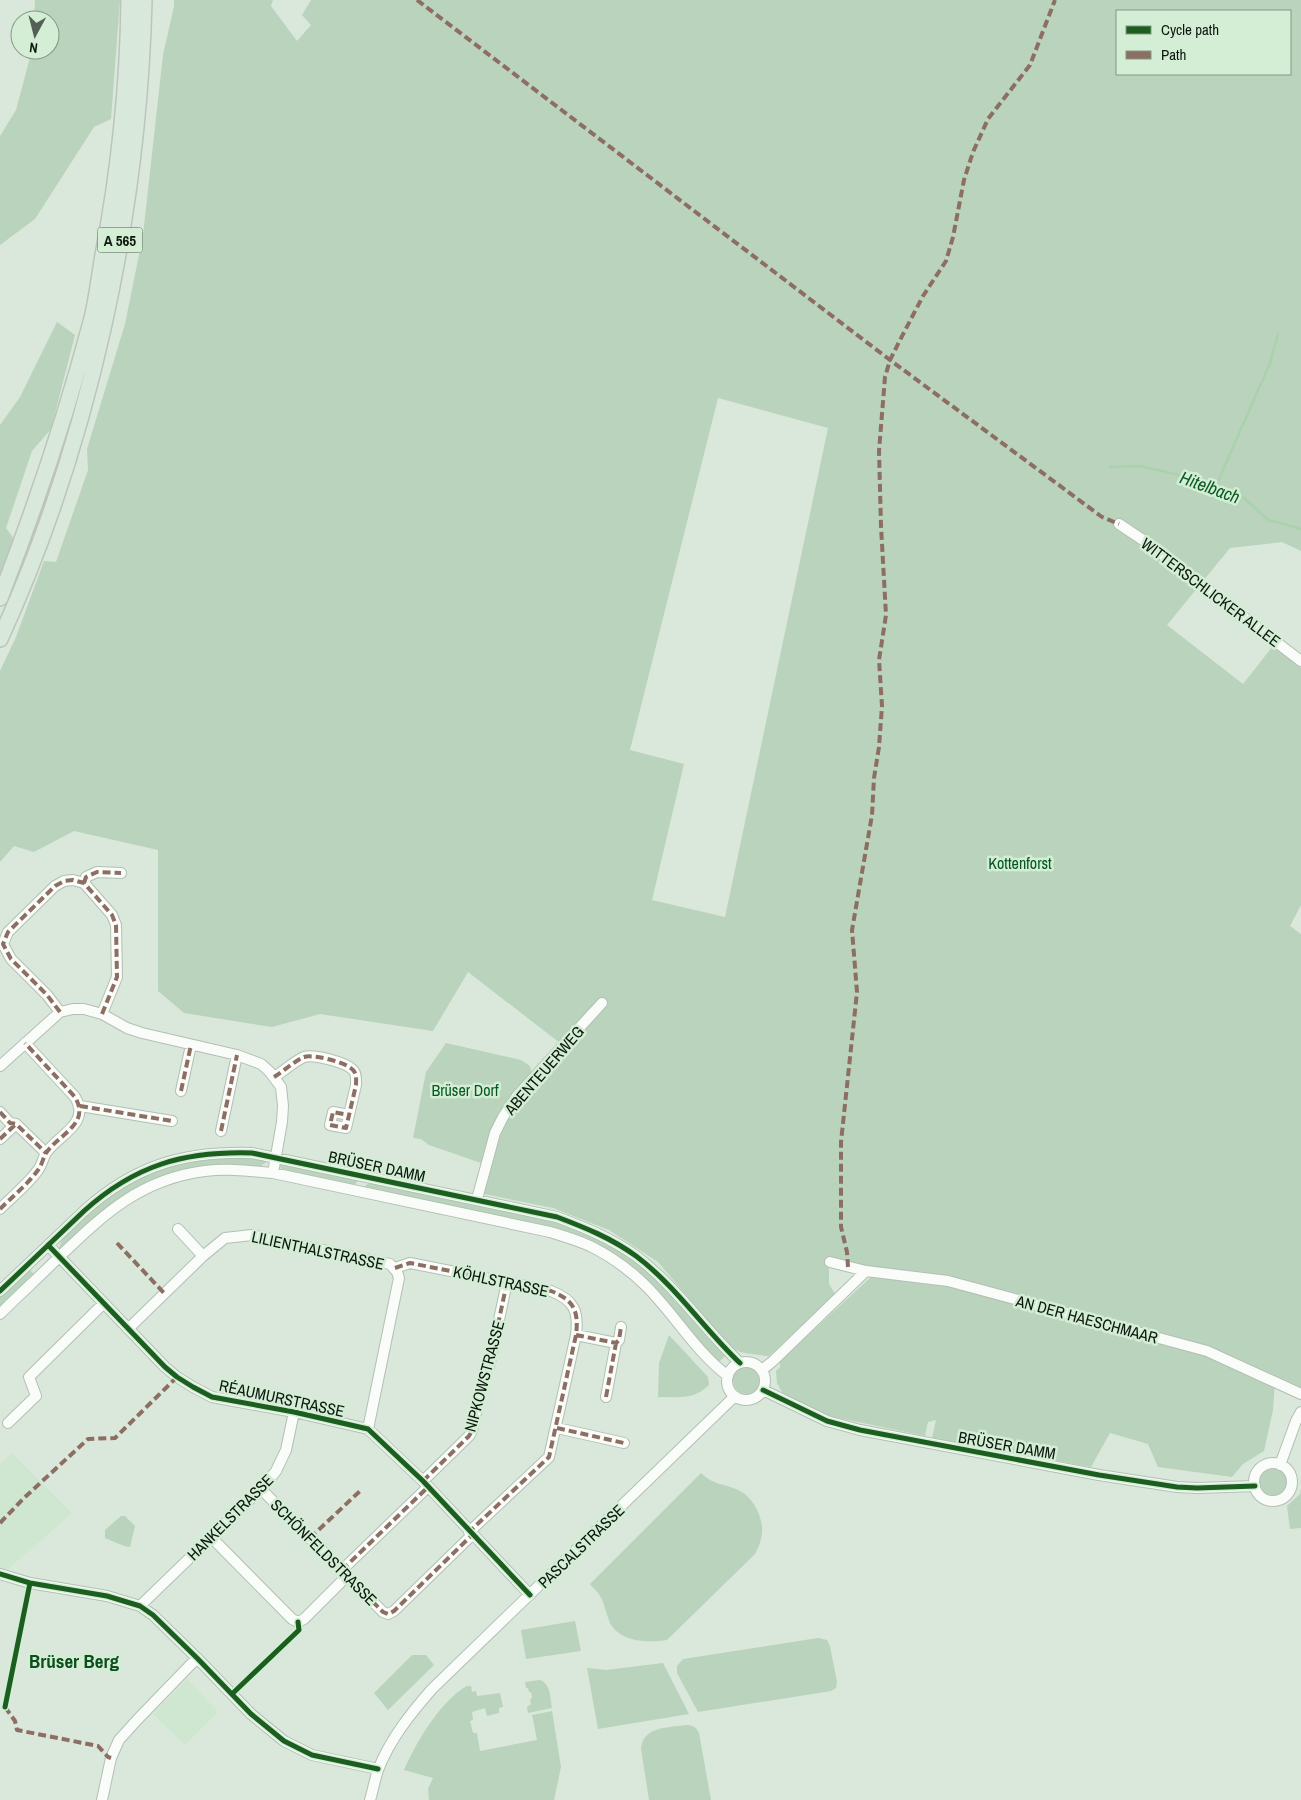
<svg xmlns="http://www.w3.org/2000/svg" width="1301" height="1800" viewBox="0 0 1301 1800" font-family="'Archivo Narrow',sans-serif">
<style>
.built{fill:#cfe7d1}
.green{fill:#bad3bc;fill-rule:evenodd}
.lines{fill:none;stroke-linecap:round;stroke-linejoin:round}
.stream{stroke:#a9d2ad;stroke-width:2.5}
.minor-casing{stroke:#b3bfb4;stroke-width:12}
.highway-casing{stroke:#bcc4bd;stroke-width:18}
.minor{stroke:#f9fcf9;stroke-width:10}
.highway{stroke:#d8e8da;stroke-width:15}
.quiet{stroke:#8d6e63;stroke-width:4;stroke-dasharray:8 4;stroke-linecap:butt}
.cycleway-casing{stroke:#d3eed5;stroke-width:8}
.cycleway{stroke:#1b5e20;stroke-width:5}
.labels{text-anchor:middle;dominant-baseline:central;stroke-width:5;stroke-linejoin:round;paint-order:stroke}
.shield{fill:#d3eed5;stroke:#48584a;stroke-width:1}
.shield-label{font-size:15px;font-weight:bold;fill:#0d170e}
.street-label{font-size:16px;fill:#0d170e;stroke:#d3eed5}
.park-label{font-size:16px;fill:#04571f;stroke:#d3eed5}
.water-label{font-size:18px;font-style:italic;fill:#0a5b22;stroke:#d3eed5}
.quarter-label{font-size:19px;font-weight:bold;fill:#0d4e1e;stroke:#d3eed5}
</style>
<rect width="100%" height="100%" fill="#d9e8da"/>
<path class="built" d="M 12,1453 L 72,1513 L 0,1576 L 0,1464 Z
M 187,1679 L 218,1712 L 185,1745 L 153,1714 Z"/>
<path class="green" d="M 35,0 L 120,0 L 111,119 L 94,127 L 35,219 L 0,245 L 0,136 L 16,110 L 32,50 L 50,50 L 50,20 L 34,20 Z
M 174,0 L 273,0 L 271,6 L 297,41 L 311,25 L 302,15 L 311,0 L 1301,0 L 1301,551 L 1282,542 L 1230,548 L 1167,625 L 1243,684 L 1273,646 L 1301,668 L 1301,905 L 1290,926 L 1301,934 L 1301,1394 L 1275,1381 L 1273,1410 L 1264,1451 L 1243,1464 L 1232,1477 L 1158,1467 L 1148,1444 L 1110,1433 L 1091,1467 L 932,1438 L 936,1420 L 928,1422 L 925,1436 L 829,1416 L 783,1394 L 777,1383 L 776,1371 L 780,1367 L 780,1361 L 871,1277 L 873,1269 L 829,1265 L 829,1284 L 835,1294 L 769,1356 C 765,1356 743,1353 740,1352 C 737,1350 735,1349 732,1349 L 658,1262 L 609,1230 L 553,1208 L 474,1192 L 481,1163 L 429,1145 L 421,1139 L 413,1138 L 426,1072 L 446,1043 L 521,1060 L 530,1066 L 532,1074 L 560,1043 L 468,972 L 433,1031 L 320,1014 L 272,1027 L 184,1013 L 158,991 L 158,850 L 74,831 L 34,852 L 14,846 L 0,862 L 0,671 L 16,637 L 44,561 L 56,562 L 88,470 L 87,449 L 125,324 L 143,235 L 163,55 L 174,6 ZM 1117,11 L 1290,11 L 1290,74 L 1117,74 ZM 718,398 L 828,428 L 725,917 L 652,900 L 684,764 L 630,750 Z
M 57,322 L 75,335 L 51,429 L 32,451 L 6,528 L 17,543 L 0,590 L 0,425 L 20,397 Z
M 244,1157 L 268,1161 L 261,1166 L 148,1183 L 130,1192 L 110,1205 L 61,1250 L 59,1248 L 62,1239 L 78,1222 L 117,1190 L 155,1171 L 195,1160 Z
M 279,1163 L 360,1178 L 354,1186 L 284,1171 L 279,1166 Z
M 371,1181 C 408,1189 445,1196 482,1204 C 535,1215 590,1226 634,1259 C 669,1286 693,1325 725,1356 L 719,1362 L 642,1277 L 555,1229 L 534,1223 L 363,1188 Z
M 29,1269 L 35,1275 L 0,1308 L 0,1297 Z
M 669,1335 L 708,1377 L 709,1385 C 694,1400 678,1397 658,1397 L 659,1363 Z
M733 1380a14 14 0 1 1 28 0a14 14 0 1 1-28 0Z
M1260 1482a14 14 0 1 1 28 0a14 14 0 1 1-28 0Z
M 701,1473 C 714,1486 725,1483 740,1491 C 752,1497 761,1514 762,1527 C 763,1536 759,1547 755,1554 L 667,1640 C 648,1643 620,1642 610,1623 C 606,1614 605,1604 600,1596 C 598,1592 593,1588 590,1584 Z
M 1301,1489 L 1301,1528 L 1290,1529 L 1287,1506 L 1300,1494 Z
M 121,1516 L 125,1516 L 135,1526 L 130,1547 C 125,1547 110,1540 105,1538 L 105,1530 Z
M 575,1621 L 581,1651 L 526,1659 L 521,1630 Z
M 818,1638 L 827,1640 L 830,1646 L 837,1682 L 836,1688 L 831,1691 L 698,1712 L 677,1673 L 677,1666 L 683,1659 Z
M 412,1655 L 426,1655 L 434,1665 L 388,1710 L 374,1693 Z
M 663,1663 L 689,1714 L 598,1729 L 587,1668 L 606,1670 Z
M 540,1680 C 551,1684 550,1698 552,1708 L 528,1713 L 527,1707 L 531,1704 L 530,1699 L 532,1698 L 531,1692 L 529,1692 L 528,1688 L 526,1688 L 525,1682 Z
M 467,1686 L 471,1686 L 472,1692 L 476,1691 L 477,1696 L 500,1693 L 503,1707 L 499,1708 L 499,1713 L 487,1716 L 485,1708 L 472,1712 L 473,1720 L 470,1721 L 473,1733 L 477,1733 L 480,1751 L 537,1740 L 532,1715 L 552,1711 L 561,1767 L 554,1800 L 429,1800 L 428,1789 L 433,1778 L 404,1770 C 416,1743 440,1701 467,1686 Z
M 686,1725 C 693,1725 696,1727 699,1733 L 711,1800 L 649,1800 L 641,1749 C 643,1726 668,1728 686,1725 Z"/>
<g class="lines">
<path class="stream" d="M 1110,467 L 1140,466 L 1201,480 L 1233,491 L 1243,497 L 1269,521 L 1277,522 L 1301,529
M 1216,486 L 1270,363 L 1278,334"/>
<defs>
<path id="minor" d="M 1119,524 L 1143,540 L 1301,661
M 84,883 L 86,877 L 97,872 L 121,873
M 60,1012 L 47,995 L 11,959 L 3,944 L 8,932 L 55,886 L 64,881 L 73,880 L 84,883 L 112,915 L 116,925 L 117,977 L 102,1014
M 0,1066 L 60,1012 L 73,1009 L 84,1009 L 102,1014 L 127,1028 L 142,1033 L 237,1055 L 261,1064 L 269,1071 L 281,1087 L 283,1106 L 282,1122 L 273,1173
M 274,1077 C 284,1071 293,1062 304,1057 C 313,1054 346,1062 353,1070 C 357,1074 356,1080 356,1085 L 346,1128 L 330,1125 L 333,1112 L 349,1115
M 181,1091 L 191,1045
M 80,1106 L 172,1121
M 0,1112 L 10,1123 L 16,1124 L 46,1153
M 221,1131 L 237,1055
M 0,1139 L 16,1124
M 477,1199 L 495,1133 L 503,1117 L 517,1096 L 602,1003
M 0,1209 C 12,1197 28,1184 38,1170 C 42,1165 43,1158 46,1153 C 59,1134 91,1124 75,1097 L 25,1043
M 178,1229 L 203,1256
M 48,1245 L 165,1367 L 177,1377 L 193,1387 L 212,1397 L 294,1412 L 368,1429 L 423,1481 L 530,1595
M 830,1262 L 866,1271 L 948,1281 L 1207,1351 L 1301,1394
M 395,1268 L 410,1263 L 551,1291 C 574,1300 579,1311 576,1335 L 549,1457 L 469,1532
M 0,1291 L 84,1211 C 135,1165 184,1151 252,1153 L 557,1217 C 586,1228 611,1238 636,1256 C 676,1286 704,1329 740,1363
M 0,1314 C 19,1295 39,1277 58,1258 C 103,1215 140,1179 205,1171 C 228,1168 251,1171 273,1173 L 550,1232 C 563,1236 577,1240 590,1246 C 610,1256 630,1270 646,1286 C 675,1315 695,1351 728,1376
M 128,1329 L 203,1256 L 225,1238 L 252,1235 L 390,1264 L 397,1272 L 399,1278 L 368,1429
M 576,1335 L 616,1343 L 619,1340 L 621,1327
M727 1381a19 19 0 1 1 38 0a19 19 0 1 1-38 0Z
M 762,1370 L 773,1361 L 866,1271
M 763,1390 L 827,1421 L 860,1430 L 1099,1475 L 1177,1487 L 1197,1488 L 1255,1486
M 606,1397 L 616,1343
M 8,1423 L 36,1396 L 29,1377 L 104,1303
M 557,1428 L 624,1443
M1254 1482a19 19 0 1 1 38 0a19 19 0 1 1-38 0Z
M 1280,1465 L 1296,1421 L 1301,1412
M 423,1481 L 469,1436 L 472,1431 L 485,1371 L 489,1367 L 507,1282
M 261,1489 L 383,1612 L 388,1614 L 394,1611 L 472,1535
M 211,1537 L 292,1619 L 298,1622 L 304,1619 L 347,1576
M 342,1570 L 428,1487
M 0,1574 L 30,1583 L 107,1596 L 140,1606 L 153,1615 L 197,1658 L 251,1714 L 284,1741 L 312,1755 L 378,1769
M 140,1606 L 261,1489 L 276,1471 L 286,1450 L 294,1412
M 102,1800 L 111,1758 L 119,1740 L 137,1720 L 197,1658
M 370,1800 C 373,1790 375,1779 378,1770 C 390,1739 411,1713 432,1689 L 735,1396"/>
<path id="highway" d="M 0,598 C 35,508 66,416 91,322 C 97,300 99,277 103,255 C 119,171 128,86 129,0
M 0,639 C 89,445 139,213 144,0"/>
</defs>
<use href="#minor" class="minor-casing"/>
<use href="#highway" class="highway-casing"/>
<use href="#minor" class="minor"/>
<use href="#highway" class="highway"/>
<path class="quiet" d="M 417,0 L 890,360 L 1102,517 L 1119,524
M 84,883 L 86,877 L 97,872 L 121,873
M 60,1012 L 47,995 L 11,959 L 3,944 L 8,932 L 55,886 L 64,881 L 73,880 L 84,883 L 112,915 L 116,925 L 117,977 L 102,1014
M 274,1077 C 284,1071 293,1062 304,1057 C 313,1054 346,1062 353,1070 C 357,1074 356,1080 356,1085 L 346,1128 L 330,1125 L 333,1112 L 349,1115
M 181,1091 L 191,1045
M 80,1106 L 172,1121
M 0,1112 L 10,1123 L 16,1124 L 46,1153
M 221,1131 L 237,1055
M 0,1139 L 16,1124
M 0,1209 C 12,1197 28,1184 38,1170 C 42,1165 43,1158 46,1153 C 59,1134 91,1124 75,1097 L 25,1043
M 117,1243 L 164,1293
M 848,1267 L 847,1252 L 841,1227 L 841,1142 L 857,992 L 852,930 L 872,815 L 874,778 L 879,747 L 882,706 L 879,660 L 886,615 L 881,526 L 879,451 L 885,377 L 890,360 L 900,340 L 923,296 L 946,261 L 953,237 L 964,180 L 973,152 L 988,119 L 1030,65 L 1055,0
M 395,1268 L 410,1263 L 551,1291 C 574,1300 579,1311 576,1335 L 549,1457 L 469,1532
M 576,1335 L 616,1343 L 619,1340 L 621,1327
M 606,1397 L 616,1343
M 557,1428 L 624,1443
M 423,1481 L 469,1436 L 472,1431 L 485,1371 L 489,1367 L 507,1282
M 0,1523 L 24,1498 L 88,1439 L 115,1438 L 177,1377
M 310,1538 L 360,1491
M 342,1570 L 428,1487
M 347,1576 L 383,1612 L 388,1614 L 394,1611 L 472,1535
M 5,1707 L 15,1721 L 17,1730 L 98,1746 L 108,1757 L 111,1758"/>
<defs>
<path id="cycleway" d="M 48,1245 L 165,1367 L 177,1377 L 193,1387 L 212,1397 L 294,1412 L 368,1429 L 423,1481 L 530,1595
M 0,1291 L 84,1211 C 135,1165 184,1151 252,1153 L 557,1217 C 586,1228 611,1238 636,1256 C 676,1286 704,1329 740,1363
M 763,1390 L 827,1421 L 860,1430 L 1099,1475 L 1177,1487 L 1197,1488 L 1255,1486
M 0,1574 L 30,1583 L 107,1596 L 140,1606 L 153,1615 L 197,1658 L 251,1714 L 284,1741 L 312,1755 L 378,1769
M 232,1694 L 299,1630 L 298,1622
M 5,1707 L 30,1583"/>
</defs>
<use href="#cycleway" class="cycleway-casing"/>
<use href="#cycleway" class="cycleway"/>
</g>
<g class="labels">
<rect class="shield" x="97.5" y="227.5" width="45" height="25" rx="4"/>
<g class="shield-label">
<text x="120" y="240">A 565</text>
</g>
<g class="street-label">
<text transform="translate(1211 592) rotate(37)">WITTERSCHLICKER ALLEE</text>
<text transform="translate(544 1070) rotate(-49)">ABENTEUERWEG</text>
<text transform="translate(377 1166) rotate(12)">BRÜSER DAMM</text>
<text transform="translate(318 1250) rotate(12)">LILIENTHALSTRASSE</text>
<text transform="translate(501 1281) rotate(12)">KÖHLSTRASSE</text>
<text transform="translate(1087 1319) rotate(15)">AN DER HAESCHMAAR</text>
<text transform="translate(484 1376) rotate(-75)">NIPKOWSTRASSE</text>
<text transform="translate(282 1398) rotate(12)">RÉAUMURSTRASSE</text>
<text transform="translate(1007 1445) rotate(10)">BRÜSER DAMM</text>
<text transform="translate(230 1517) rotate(-45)">HANKELSTRASSE</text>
<text transform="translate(581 1546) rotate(-44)">PASCALSTRASSE</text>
<text transform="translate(324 1552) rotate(45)">SCHÖNFELDSTRASSE</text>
</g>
<g class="park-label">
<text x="1020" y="863">Kottenforst</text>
<text x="465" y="1090">Brüser Dorf</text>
</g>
<g class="water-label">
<text transform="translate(1210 487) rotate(20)">Hitelbach</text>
</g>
<g class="quarter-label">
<text x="74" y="1661">Brüser Berg</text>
</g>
</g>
<rect x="1116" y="10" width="175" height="65" fill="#d3eed5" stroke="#849885"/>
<rect x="1126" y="26" width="25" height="8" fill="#1b5e20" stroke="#849885"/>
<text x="1161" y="35" font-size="15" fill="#0d170e">Cycle path</text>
<rect x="1126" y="51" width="25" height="8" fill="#8d6e63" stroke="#849885"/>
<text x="1161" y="60" font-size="15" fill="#0d170e">Path</text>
<g transform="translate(35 35) rotate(187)"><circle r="24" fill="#d3eed5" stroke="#849885"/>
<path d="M0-4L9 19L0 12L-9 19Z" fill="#546055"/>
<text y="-8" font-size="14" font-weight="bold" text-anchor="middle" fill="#0d170e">N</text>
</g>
</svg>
